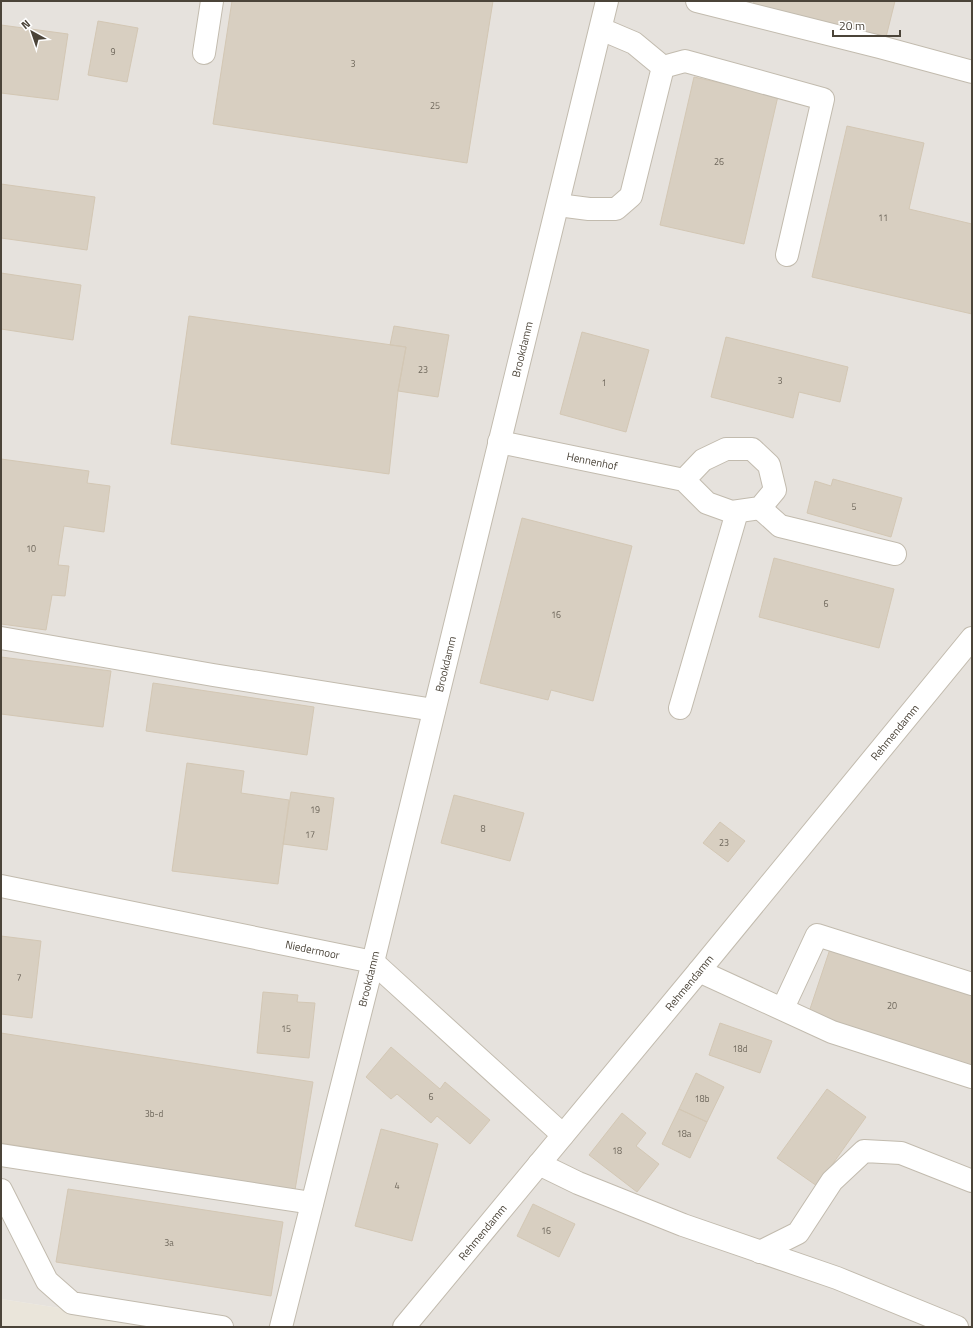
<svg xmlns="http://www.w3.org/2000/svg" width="973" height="1328" viewBox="0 0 973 1328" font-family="'Titillium Web',sans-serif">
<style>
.residential{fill:#eae5da}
.industrial{fill:#e6e2dd}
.building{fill:#d8cfc1;stroke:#d3c7b4}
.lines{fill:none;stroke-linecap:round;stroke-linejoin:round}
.minor-casing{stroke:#c2bbae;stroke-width:24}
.minor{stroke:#fff;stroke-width:22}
.labels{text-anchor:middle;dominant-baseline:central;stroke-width:3;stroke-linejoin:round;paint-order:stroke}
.number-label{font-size:9px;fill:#6e675b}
.street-label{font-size:11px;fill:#4b4439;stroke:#fff}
</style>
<rect width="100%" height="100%" fill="#f6f3ec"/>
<path class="residential" d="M 1,1299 L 183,1327 L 1,1327 Z"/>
<path class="industrial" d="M 1,1 L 972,1 L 972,1327 L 183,1327 L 1,1299 Z"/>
<path class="building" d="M 232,1 L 493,1 L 467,163 L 213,124 Z
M 754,1 L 895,1 L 886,37 L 753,6 Z
M 98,21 L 138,28 L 127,82 L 88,75 Z
M 1,25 L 68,34 L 58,100 L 1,93 Z
M 694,77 L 778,96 L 744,244 L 660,225 Z
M 847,126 L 924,143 L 909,209 L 972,224 L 972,314 L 812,277 Z
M 1,184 L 95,197 L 87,250 L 1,238 Z
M 1,273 L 81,285 L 73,340 L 1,329 Z
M 189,316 L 406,347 L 398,391 L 389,474 L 171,444 Z
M 394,326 L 449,335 L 438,397 L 398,391 L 406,347 L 390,345 Z
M 582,332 L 649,350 L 626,432 L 560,414 Z
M 726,337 L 848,367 L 840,402 L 799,392 L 793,418 L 711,397 Z
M 1,459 L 89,471 L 87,483 L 110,486 L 104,532 L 64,526 L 58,565 L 69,566 L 65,596 L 52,595 L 46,630 L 1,624 Z
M 833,479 L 902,498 L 891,537 L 807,513 L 815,481 L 831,486 Z
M 522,518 L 632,546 L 593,701 L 551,690 L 548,700 L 480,683 Z
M 774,558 L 894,589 L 879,648 L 759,617 Z
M 1,657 L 111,671 L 103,727 L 1,714 Z
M 153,683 L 314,707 L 307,755 L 146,731 Z
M 187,763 L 244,771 L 241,793 L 289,800 L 278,884 L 172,871 Z
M 291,792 L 334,798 L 327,850 L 283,844 Z
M 454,795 L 524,813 L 510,861 L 441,843 Z
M 720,822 L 745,841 L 728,862 L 703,843 Z
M 1,936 L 41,941 L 32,1018 L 1,1014 Z
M 830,949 L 972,995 L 972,1069 L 808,1015 Z
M 263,992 L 298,995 L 297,1002 L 315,1003 L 309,1058 L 257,1053 Z
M 720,1023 L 772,1041 L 760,1073 L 709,1055 Z
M 1,1033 L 313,1082 L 295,1190 L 1,1143 Z
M 391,1047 L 440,1089 L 445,1082 L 490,1120 L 470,1144 L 437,1116 L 431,1123 L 397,1094 L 391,1099 L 366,1077 Z
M 696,1073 L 724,1087 L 707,1122 L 679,1109 Z
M 827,1089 L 866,1117 L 817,1186 L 777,1158 Z
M 679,1109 L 707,1122 L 690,1158 L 662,1144 Z
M 622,1113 L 646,1133 L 636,1146 L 659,1164 L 637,1192 L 589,1155 Z
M 381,1129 L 438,1144 L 412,1241 L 355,1226 Z
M 68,1189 L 283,1222 L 271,1296 L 56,1262 Z
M 533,1204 L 575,1224 L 559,1257 L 517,1236 Z"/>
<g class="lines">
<defs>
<g id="minor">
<path d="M 697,1 L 880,47 L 972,72"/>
<path d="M 204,53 L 212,1"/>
<path d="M 663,67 L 685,61 L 823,99 L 787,255"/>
<path d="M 558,205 L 589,209 L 616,209 L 631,196 L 663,67 L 634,43 L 601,29"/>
<path id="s1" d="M 499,442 L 684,480 L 707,503 L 732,512 L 760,508 L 775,490 L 769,465 L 752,449 L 726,449 L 703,460 L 684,480"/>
<path d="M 760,508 L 780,526 L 895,554"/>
<path d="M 1,638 L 213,675 L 434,710"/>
<path d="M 680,708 L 737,512"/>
<path id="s2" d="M 1,886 L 373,962 L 563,1135"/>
<path d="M 699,971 L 832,1032 L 972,1077"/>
<path d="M 783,1008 L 817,935 L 972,984"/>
<path d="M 1,1155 L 312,1203"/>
<path d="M 539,1164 L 578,1183 L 683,1225 L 837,1278 L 957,1327"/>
<path d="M 1,1190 L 47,1281 L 72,1303 L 222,1327"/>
<path d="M 760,1252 L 798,1233 L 832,1181 L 864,1151 L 901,1153 L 972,1181"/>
<path id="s3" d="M 281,1327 L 373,962 L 607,1"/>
<path id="s4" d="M 404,1327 L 699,971 L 972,638"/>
</g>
</defs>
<use href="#minor" class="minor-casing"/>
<use href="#minor" class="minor"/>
</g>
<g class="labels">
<g class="number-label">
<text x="113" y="51">9</text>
<text x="353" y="63">3</text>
<text x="435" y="105">25</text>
<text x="719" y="161">26</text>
<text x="883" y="217">11</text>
<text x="423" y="369">23</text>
<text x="780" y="380">3</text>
<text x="604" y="382">1</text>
<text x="854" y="506">5</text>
<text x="31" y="548">10</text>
<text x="826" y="603">6</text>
<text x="556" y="614">16</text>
<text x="315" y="809">19</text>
<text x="483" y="828">8</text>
<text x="310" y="834">17</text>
<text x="724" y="842">23</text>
<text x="19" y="977">7</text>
<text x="892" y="1005">20</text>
<text x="286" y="1028">15</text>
<text x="740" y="1048">18d</text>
<text x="431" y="1096">6</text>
<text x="702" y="1098">18b</text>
<text x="154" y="1113">3b-d</text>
<text x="684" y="1133">18a</text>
<text x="617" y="1150">18</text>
<text x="397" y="1185">4</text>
<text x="546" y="1230">16</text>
<text x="169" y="1242">3a</text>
</g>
<g class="street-label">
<text stroke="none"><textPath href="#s3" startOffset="1007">Brookdamm</textPath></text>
<text stroke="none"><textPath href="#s1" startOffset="95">Hennenhof</textPath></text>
<text stroke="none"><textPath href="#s3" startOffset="683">Brookdamm</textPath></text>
<text stroke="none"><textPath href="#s4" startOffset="771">Rehmendamm</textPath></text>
<text stroke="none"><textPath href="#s2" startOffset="318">Niedermoor</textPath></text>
<text stroke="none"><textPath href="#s3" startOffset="359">Brookdamm</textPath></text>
<text stroke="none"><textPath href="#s4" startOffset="447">Rehmendamm</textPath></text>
<text stroke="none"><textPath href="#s4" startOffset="123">Rehmendamm</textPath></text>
</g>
</g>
<rect width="973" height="1328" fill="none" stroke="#4b4439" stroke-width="4"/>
<g transform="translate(32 32) rotate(320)" stroke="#ffffff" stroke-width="3" paint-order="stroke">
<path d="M0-3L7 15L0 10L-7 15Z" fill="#4b4439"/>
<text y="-6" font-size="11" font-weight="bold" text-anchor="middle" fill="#4b4439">N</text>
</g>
<path d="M833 30v6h67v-6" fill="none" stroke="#4b4439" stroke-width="2"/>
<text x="839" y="30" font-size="12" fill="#4b4439" stroke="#ffffff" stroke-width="3" paint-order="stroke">20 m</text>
</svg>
